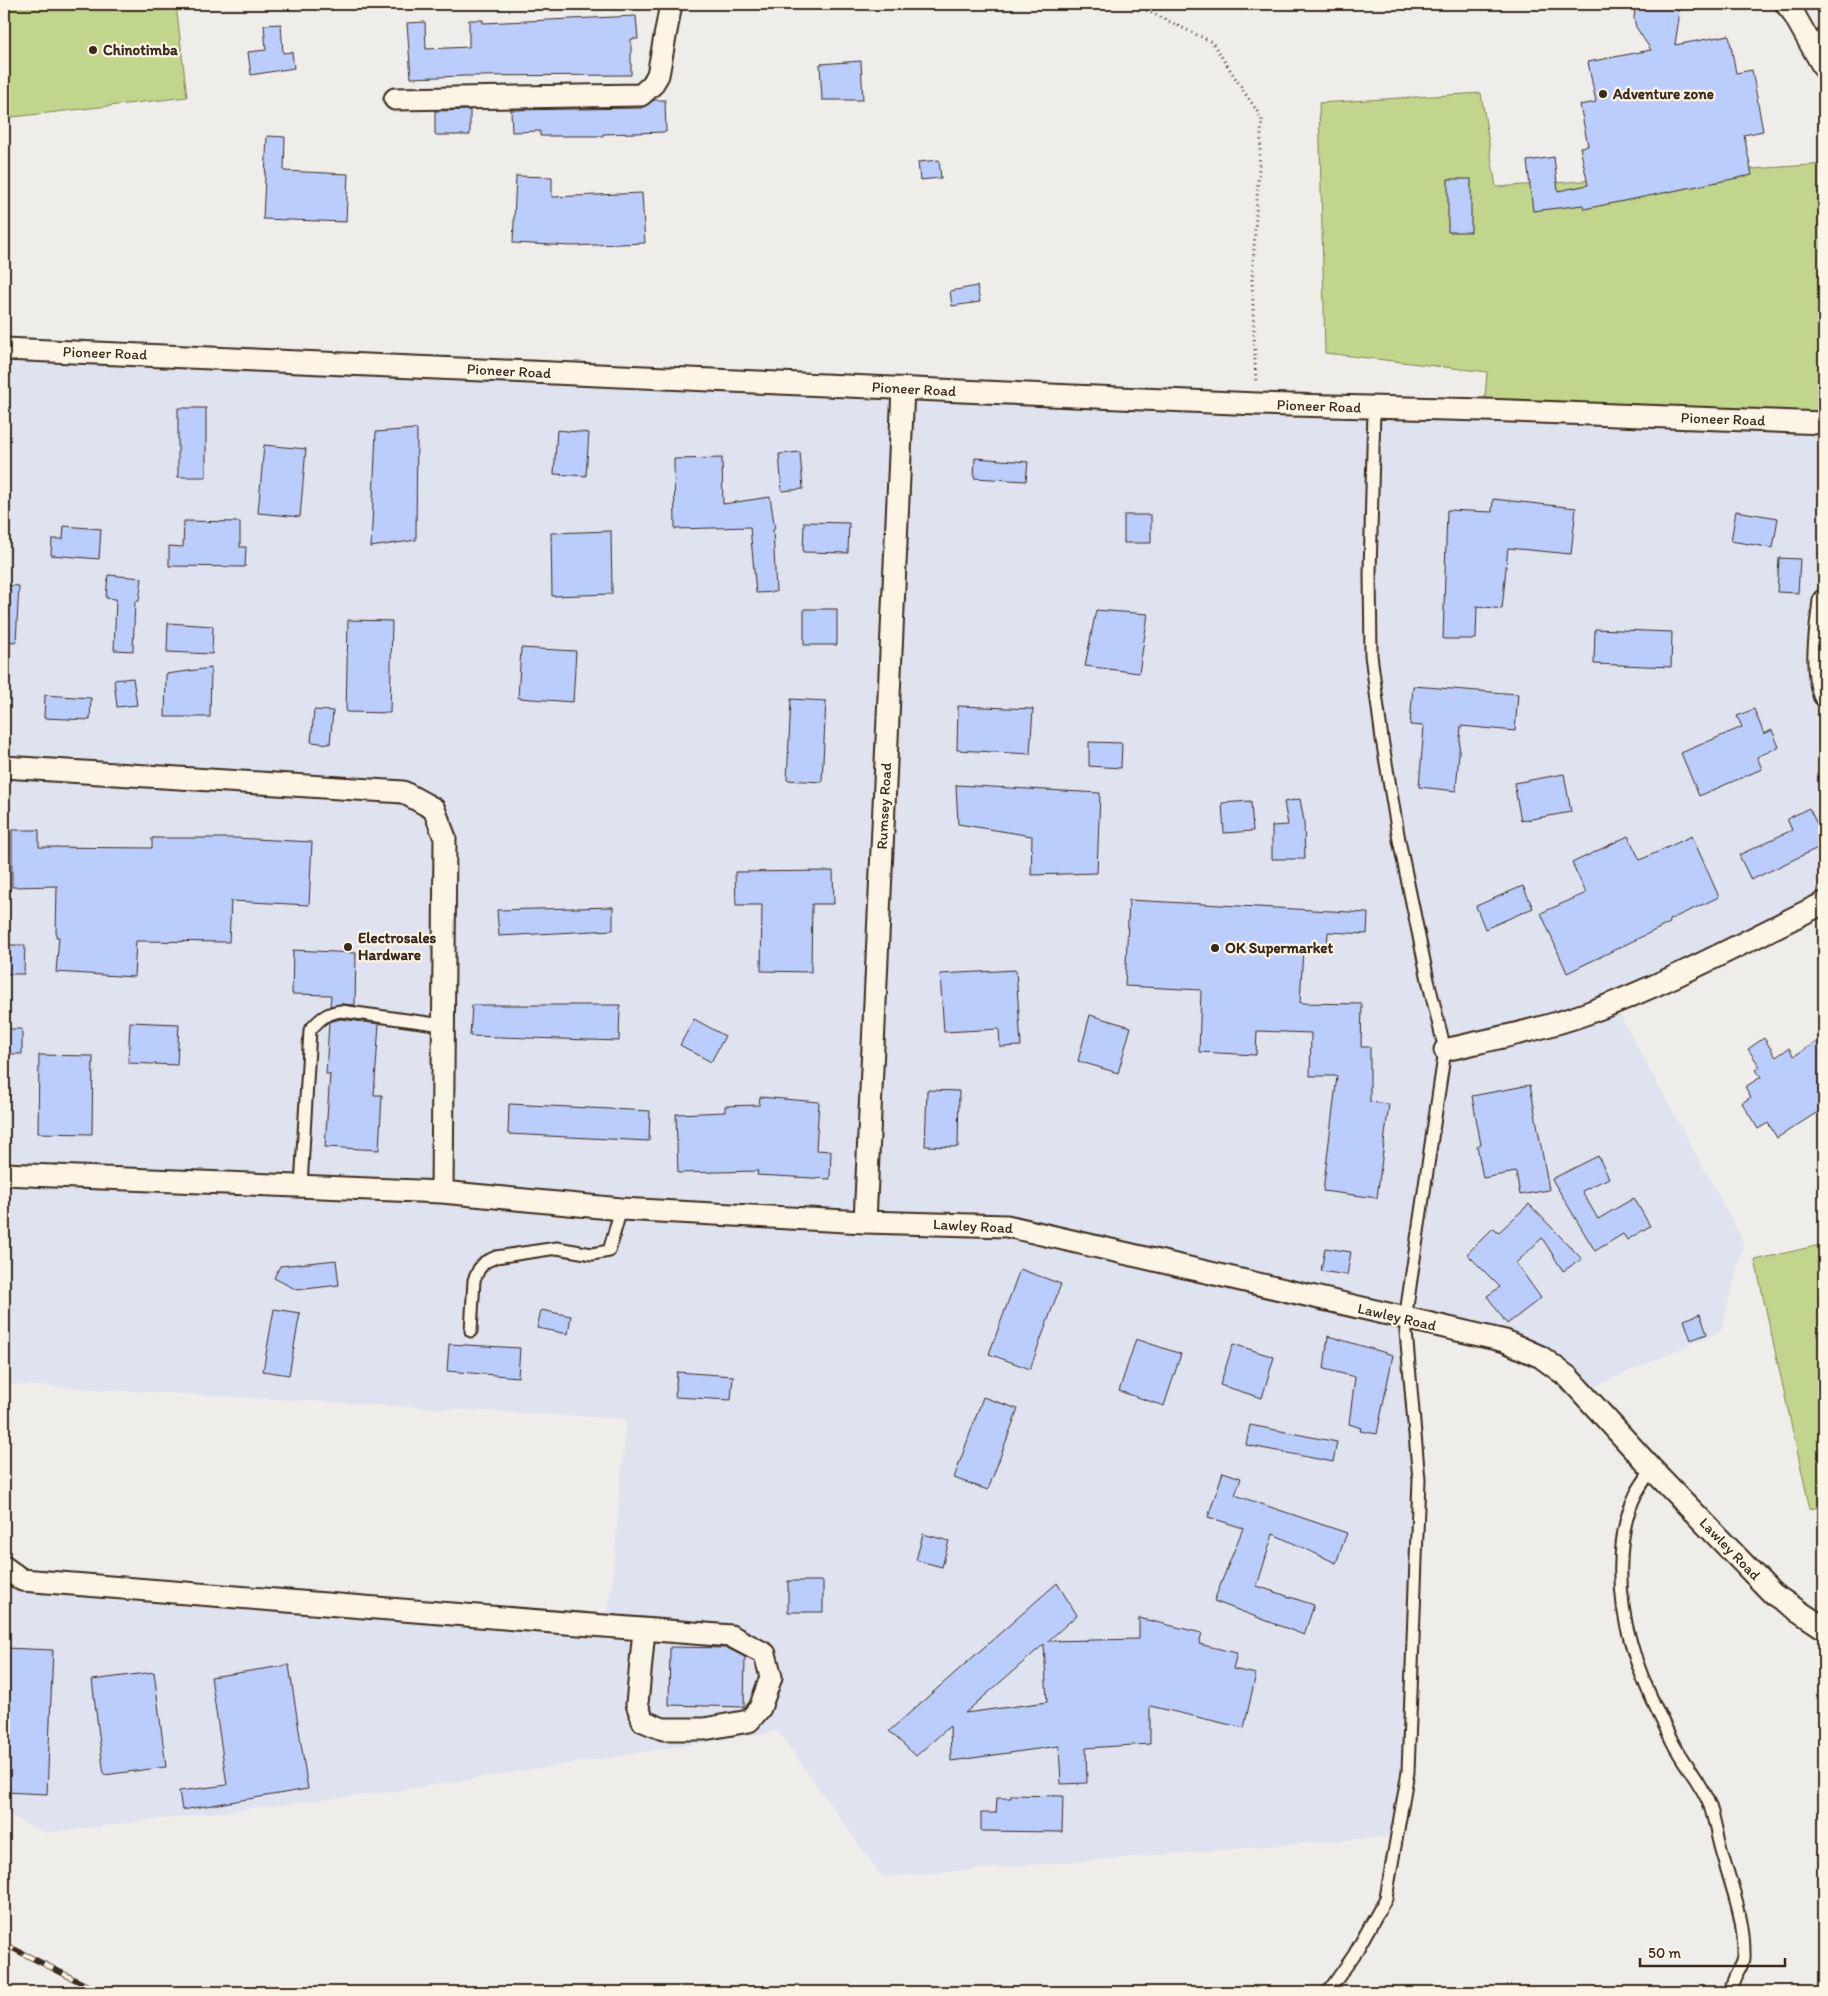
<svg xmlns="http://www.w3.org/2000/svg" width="1828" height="1996" viewBox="0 0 1828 1996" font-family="Itim,sans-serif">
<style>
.built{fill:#dfe3ef}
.green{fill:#c1d68c;stroke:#7e8055}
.building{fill:#bacdfc;stroke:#3b2a1e;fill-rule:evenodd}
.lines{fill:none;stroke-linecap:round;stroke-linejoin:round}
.service-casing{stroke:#3b2a1e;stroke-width:15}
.minor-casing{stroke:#3b2a1e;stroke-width:25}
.path{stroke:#3b2a1e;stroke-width:3;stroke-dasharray:1 4;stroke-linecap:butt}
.service{stroke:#fcf5e5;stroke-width:11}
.minor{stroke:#fcf5e5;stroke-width:21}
.rail-casing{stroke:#3b2a1e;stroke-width:5.5}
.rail{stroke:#fcf5e5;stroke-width:4;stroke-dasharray:11;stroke-linecap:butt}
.poi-dot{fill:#3b2a1e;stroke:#fcf5e5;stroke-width:2}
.labels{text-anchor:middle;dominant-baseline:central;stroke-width:4.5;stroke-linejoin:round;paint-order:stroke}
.poi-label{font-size:15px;font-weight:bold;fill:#3b2a1e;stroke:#fcf5e5;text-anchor:start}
.street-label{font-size:15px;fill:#3b2a1e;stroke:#fcf5e5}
</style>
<rect width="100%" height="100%" fill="#efedea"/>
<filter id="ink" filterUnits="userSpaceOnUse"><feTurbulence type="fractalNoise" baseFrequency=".02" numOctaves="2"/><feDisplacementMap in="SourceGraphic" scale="10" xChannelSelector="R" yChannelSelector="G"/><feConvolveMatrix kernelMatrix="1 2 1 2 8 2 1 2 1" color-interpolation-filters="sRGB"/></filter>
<g filter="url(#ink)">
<path class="built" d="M 4,349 L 1824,423 L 1824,903 L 1613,1002 L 1744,1243 L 1721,1331 L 1582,1392 L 1542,1357 L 1405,1320 L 1419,1480 L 1408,1772 L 1397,1836 L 882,1877 L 778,1731 L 395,1791 L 45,1833 L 4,1813 L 4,1567 L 602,1627 L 611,1594 L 626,1419 L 4,1384 Z"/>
<path class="green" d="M 4,4 L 176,4 L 187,97 L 4,118 Z
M 1481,93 L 1496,187 L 1824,164 L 1824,423 L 1484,410 L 1487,372 L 1325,353 L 1319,103 Z
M 1824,1244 L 1824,1506 L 1810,1509 L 1755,1260 Z"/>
<path class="building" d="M 1639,4 L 1674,4 L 1678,9 L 1679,18 L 1675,45 L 1729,35 L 1736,73 L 1752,70 L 1763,131 L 1744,135 L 1752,175 L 1584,209 L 1583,205 L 1533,211 L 1527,161 L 1554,157 L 1558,191 L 1588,185 L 1580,147 L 1588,146 L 1580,105 L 1596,102 L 1588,62 L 1651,50 L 1636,27 L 1634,18 L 1635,9 Z
M 636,16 L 638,39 L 631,39 L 631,75 L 464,76 L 411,78 L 407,23 L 425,22 L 426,49 L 469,47 L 469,20 L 483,20 L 483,23 Z
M 281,24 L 283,53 L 292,52 L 294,68 L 251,75 L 248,52 L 266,50 L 264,25 Z
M 861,61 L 863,100 L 822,100 L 820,64 Z
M 654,100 L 665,100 L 666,132 L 603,134 L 603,136 L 540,136 L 540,131 L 512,132 L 511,110 L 641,108 Z
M 470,110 L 470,135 L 435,135 L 435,111 Z
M 267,136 L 285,137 L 284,171 L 348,174 L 346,222 L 263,219 Z
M 939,160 L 941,178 L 920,180 L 918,162 Z
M 516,176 L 552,177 L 552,197 L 642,193 L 645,243 L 571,246 L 513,243 Z
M 1448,179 L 1471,179 L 1471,232 L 1448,232 Z
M 977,286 L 980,302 L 952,306 L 950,291 Z
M 178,408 L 206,408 L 206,477 L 178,477 Z
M 417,429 L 416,540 L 371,547 L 376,432 Z
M 557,430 L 589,433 L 586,476 L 554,474 Z
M 264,445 L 306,449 L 300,517 L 258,513 Z
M 800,452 L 803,489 L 782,491 L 779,454 Z
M 722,458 L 723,504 L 770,497 L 775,529 L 773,529 L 776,592 L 756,593 L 750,527 L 675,529 L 674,459 Z
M 975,458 L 1028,462 L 1026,481 L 974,478 Z
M 1493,499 L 1576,508 L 1571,554 L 1508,548 L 1502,609 L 1477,606 L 1476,639 L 1443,639 L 1447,510 L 1492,512 Z
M 1736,511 L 1778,518 L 1773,548 L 1731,541 Z
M 1124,515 L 1151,515 L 1151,543 L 1124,543 Z
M 184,521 L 240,522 L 240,547 L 246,547 L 245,567 L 169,566 L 169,546 L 183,547 Z
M 804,522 L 849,523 L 848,553 L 803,552 Z
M 64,526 L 101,529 L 99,559 L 51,555 L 52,539 L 63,539 Z
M 611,531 L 612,594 L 552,596 L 551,533 Z
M 1779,558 L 1800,559 L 1798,593 L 1777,592 Z
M 108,575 L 142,578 L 139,601 L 135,601 L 133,651 L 114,650 L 116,599 L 106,598 Z
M 4,585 L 19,586 L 16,642 L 4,641 Z
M 804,609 L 837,609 L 837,645 L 804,645 Z
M 1096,610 L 1148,614 L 1139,673 L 1085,666 Z
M 348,620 L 392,621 L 390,713 L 346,712 Z
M 168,623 L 213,626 L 212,654 L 167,652 Z
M 1595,629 L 1672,632 L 1671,667 L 1594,664 Z
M 521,648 L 576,651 L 573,702 L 518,698 Z
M 211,668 L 210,717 L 165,717 L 166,674 Z
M 133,678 L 137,705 L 117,707 L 114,680 Z
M 1413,686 L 1518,694 L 1515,731 L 1461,726 L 1456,791 L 1419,787 L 1424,726 L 1410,725 Z
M 45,695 L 91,698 L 90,720 L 44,718 Z
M 791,699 L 826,701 L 822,782 L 787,780 Z
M 958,706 L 1033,709 L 1030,754 L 957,750 Z
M 1754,709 L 1764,734 L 1772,730 L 1779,747 L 1757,757 L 1762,769 L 1699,796 L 1681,753 L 1742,727 L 1737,716 Z
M 314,710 L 333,711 L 330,744 L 311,742 Z
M 1089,742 L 1122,743 L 1121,768 L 1089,766 Z
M 1564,774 L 1571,812 L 1521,821 L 1514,783 Z
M 956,785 L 1100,793 L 1097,873 L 1031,875 L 1032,836 L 958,824 Z
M 1300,799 L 1304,821 L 1305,859 L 1272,859 L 1272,826 L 1288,825 L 1284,802 Z
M 1251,801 L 1253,831 L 1224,833 L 1222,803 Z
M 1809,808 L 1824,838 L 1824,845 L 1751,880 L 1739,855 L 1792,830 L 1787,819 Z
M 12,830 L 39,830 L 39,847 L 152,848 L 152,838 L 235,838 L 312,842 L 309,905 L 231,901 L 229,942 L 136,941 L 134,977 L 56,972 L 59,937 L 56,937 L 57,886 L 12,887 Z
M 1628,836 L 1640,860 L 1692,836 L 1719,897 L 1669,920 L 1670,923 L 1567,973 L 1541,913 L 1586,893 L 1572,863 Z
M 833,871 L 834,904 L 812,904 L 811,972 L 761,971 L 762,905 L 736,905 L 735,872 Z
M 1523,886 L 1533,908 L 1485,929 L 1476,906 Z
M 1129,900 L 1368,913 L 1367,934 L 1328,932 L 1327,949 L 1303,948 L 1300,1003 L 1362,1004 L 1361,1047 L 1370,1047 L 1370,1102 L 1389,1104 L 1377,1198 L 1323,1191 L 1337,1076 L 1310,1076 L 1311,1033 L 1257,1031 L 1256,1055 L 1199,1052 L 1201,990 L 1125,986 Z
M 613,907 L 613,930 L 499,936 L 497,910 Z
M 4,945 L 25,945 L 24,974 L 4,974 Z
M 293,950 L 356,953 L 355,1005 L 342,1004 L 330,1006 L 331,995 L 292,994 Z
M 1016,970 L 1021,1046 L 1000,1047 L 999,1029 L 944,1032 L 940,974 Z
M 472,1005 L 620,1005 L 619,1041 L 470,1036 Z
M 1090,1015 L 1131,1027 L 1118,1073 L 1078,1061 Z
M 341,1019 L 379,1024 L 374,1095 L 382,1095 L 379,1150 L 325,1147 L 330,1074 L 326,1074 L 329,1022 Z
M 694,1019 L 725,1036 L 711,1062 L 680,1045 Z
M 130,1022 L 179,1024 L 177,1065 L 128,1063 Z
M 4,1029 L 22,1029 L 22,1054 L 4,1054 Z
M 1824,1037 L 1824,1108 L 1777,1138 L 1768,1123 L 1758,1129 L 1742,1103 L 1751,1097 L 1745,1087 L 1761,1077 L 1756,1070 L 1760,1067 L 1748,1049 L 1764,1038 L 1776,1057 L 1789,1048 L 1794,1056 Z
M 39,1055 L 93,1056 L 92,1134 L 38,1133 Z
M 1530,1085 L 1549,1190 L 1520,1195 L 1516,1172 L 1483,1178 L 1477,1146 L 1481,1145 L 1472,1096 Z
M 927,1090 L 959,1091 L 958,1147 L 925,1146 Z
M 760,1097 L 819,1102 L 816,1150 L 831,1151 L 830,1179 L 757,1175 L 758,1171 L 678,1173 L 676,1114 L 725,1112 L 725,1106 L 759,1105 Z
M 509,1104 L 650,1111 L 649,1141 L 508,1134 Z
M 1598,1156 L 1609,1178 L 1582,1191 L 1598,1219 L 1634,1198 L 1650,1226 L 1627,1240 L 1623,1234 L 1595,1251 L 1552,1179 Z
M 1529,1204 L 1582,1259 L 1563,1271 L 1542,1238 L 1516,1263 L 1541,1298 L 1507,1324 L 1487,1296 L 1500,1287 L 1467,1254 L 1493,1228 L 1498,1233 Z
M 1325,1248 L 1351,1252 L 1347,1275 L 1321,1271 Z
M 336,1260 L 339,1285 L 297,1290 L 274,1278 L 280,1266 Z
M 1020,1269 L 1061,1284 L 1030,1369 L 989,1354 Z
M 274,1309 L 300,1313 L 289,1375 L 263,1371 Z
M 541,1310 L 571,1316 L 568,1334 L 537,1328 Z
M 1700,1314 L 1707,1334 L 1691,1340 L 1684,1320 Z
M 1328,1336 L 1393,1355 L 1377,1434 L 1360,1431 L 1361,1428 L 1349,1424 L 1355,1377 L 1324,1369 Z
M 1136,1339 L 1181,1354 L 1164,1406 L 1119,1391 Z
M 449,1344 L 520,1348 L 518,1377 L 447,1371 Z
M 1233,1344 L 1274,1357 L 1262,1398 L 1220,1385 Z
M 677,1372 L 733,1376 L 731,1400 L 675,1397 Z
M 983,1397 L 1018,1409 L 988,1490 L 954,1478 Z
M 1250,1425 L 1337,1442 L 1333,1462 L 1246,1445 Z
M 1223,1472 L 1241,1478 L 1235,1495 L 1347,1533 L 1336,1563 L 1273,1534 L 1257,1586 L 1314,1605 L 1304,1635 L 1214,1601 L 1243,1528 L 1208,1517 Z
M 923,1534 L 949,1541 L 942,1567 L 916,1560 Z
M 788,1581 L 823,1581 L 823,1612 L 788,1612 Z
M 1057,1583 L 1077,1615 L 1048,1641 L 1139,1639 L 1139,1618 L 1202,1633 L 1199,1644 L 1237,1653 L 1233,1669 L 1256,1674 L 1244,1728 L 1150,1706 L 1150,1744 L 1086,1748 L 1087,1783 L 1061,1784 L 1059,1746 L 951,1761 L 950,1726 L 916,1756 L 889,1731 ZM 1044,1644 L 1047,1702 L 965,1713 L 1043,1645 Z
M 670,1647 L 727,1648 L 745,1657 L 744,1707 L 669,1705 Z
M 4,1648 L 53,1650 L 47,1794 L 4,1792 Z
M 289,1665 L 308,1789 L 182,1810 L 179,1791 L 227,1785 L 211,1677 Z
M 154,1672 L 166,1767 L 104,1775 L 92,1680 Z
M 1011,1795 L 1063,1796 L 1062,1832 L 981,1831 L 981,1813 L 996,1813 L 997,1798 L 1011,1798 Z"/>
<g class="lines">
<defs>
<path id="service" d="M 301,1186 L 310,1030 C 320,1019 326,1013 341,1011 L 443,1025
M 471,1331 L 474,1280 L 479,1269 L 485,1262 L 496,1257 L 557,1248 L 592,1254 L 609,1251 L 621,1209
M 1652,1469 C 1647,1477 1640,1486 1636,1494 C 1615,1535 1618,1600 1631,1643 C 1640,1677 1657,1710 1672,1741 C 1683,1764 1701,1782 1710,1806 C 1715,1821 1717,1836 1721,1850 C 1731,1885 1745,1920 1744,1957 C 1743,1968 1731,1979 1731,1992
M 1328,1992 L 1354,1955 L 1386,1898 L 1408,1772 L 1419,1480 L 1405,1320 L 1445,1050 L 1428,980 L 1399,840 L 1382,739 L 1371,655 L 1370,574 L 1374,408"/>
<path id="minor" d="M 1786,4 L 1792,11 L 1824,68
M 395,99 L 641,95 L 652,85 L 658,75 L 671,4
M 4,349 L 1257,404 L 1484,410 L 1824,423
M 1824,600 C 1821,631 1814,665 1824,695
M 4,767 L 403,792 L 434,809 L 445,838 L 442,1192
M 1445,1050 C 1492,1039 1540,1030 1585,1014 C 1667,984 1746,941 1824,903
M 4,1174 L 442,1192 L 621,1209 L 865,1222 L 1007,1226 L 1505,1341 L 1541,1357 L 1568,1377 L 1652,1469 L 1773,1594 L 1824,1628
M 865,1222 L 903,389
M 4,1567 L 22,1580 L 731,1636 L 765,1654 L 771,1677 L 760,1708 L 749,1721 L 704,1729 L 663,1729 L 643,1721 L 637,1704 L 644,1630"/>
</defs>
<use href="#service" class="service-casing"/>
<use href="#minor" class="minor-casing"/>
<path class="path" d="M 1133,4 L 1212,42 L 1262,119 L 1252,280 L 1256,384"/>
<use href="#service" class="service"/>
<use href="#minor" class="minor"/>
<defs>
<path id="rail" d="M 4,1944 L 100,1992"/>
</defs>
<use href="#rail" class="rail-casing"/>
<use href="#rail" class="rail"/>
</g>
</g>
<g class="poi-dot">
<circle cx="93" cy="50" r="5"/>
<circle cx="1603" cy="94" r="5"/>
<circle cx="348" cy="947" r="5"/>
<circle cx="1215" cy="948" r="5"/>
</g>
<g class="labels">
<g class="poi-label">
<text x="103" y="50">Chinotimba</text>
<text x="1613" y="94">Adventure zone</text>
<text x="358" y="938">Electrosales<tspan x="358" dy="17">Hardware</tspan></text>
<text x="1225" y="948">OK Supermarket</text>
</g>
<g class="street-label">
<text transform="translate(105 353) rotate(2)">Pioneer Road</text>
<text transform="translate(509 371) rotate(3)">Pioneer Road</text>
<text transform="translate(914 389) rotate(3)">Pioneer Road</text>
<text transform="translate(1319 406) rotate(2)">Pioneer Road</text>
<text transform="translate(1723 419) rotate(2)">Pioneer Road</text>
<text transform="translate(884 806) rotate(-87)">Rumsey Road</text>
<text transform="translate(973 1226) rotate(3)">Lawley Road</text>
<text transform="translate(1397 1317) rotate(13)">Lawley Road</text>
<text transform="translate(1730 1549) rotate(46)">Lawley Road</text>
</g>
</g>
<rect width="1828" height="1996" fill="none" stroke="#fcf5e5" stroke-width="20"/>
<rect x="10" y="10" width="1808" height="1976" fill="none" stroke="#3b2a1e" stroke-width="2" filter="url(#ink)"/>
<path d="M1640 1958v8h145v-8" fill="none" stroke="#3b2a1e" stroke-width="2.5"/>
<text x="1648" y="1958" font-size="15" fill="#3b2a1e" stroke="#fcf5e5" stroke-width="4" paint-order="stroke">50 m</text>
</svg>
